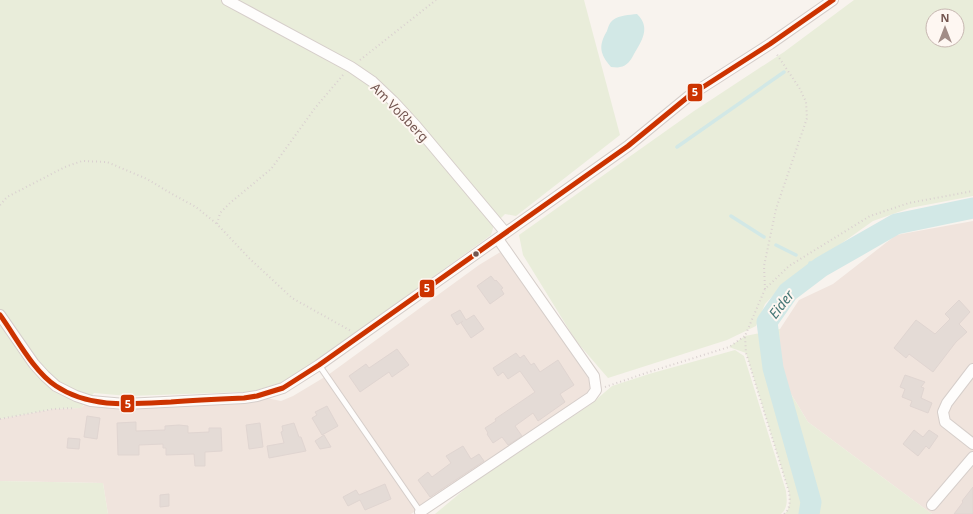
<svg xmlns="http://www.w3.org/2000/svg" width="973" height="514" viewBox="0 0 973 514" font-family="'Noto Sans',sans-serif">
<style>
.residential{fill:#f0e4dd}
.green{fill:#e9edda;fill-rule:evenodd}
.water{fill:#d2e8e6}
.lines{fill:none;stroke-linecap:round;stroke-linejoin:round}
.stream{stroke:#d2e8e6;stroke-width:3.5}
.river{stroke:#d2e8e6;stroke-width:21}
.building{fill:#e4dbd6;stroke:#e0d5d1}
.service-casing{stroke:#d6ceca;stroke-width:7}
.minor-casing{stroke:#d6ceca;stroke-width:12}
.path{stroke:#dad1d0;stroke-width:2;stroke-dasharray:1 3;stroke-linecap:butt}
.service{stroke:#fefdfc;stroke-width:5}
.minor{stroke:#fefdfc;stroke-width:10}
.bus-1-casing{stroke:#fef7f2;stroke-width:8}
.bus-1{stroke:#c30;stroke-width:5}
.bus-dot{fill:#745650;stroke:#fef7f2;stroke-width:1.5}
.labels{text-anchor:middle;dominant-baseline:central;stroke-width:4;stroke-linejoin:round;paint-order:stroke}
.street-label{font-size:13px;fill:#745650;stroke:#fef7f2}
.water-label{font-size:14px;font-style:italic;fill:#457776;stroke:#fef7f2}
.line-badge{stroke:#fef7f2;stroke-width:1.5}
.badge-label{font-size:11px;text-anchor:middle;font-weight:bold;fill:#fff}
</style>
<rect width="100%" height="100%" fill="#f8f3ee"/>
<path class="residential" d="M 973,221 L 973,514 L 932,514 L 808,422 L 779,374 L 780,329 L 799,300 L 833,284 L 896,235 Z
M 502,251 L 590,381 L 592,390 L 586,396 L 411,514 L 108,514 L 103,483 L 0,481 L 0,419 L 53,409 L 80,408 L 91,401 L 257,396 L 281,401 L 293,396 L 328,375 L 479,265 Z"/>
<path class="green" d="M 0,0 L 584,0 L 620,135 L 516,216 L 505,214 L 494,225 L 491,235 L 318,360 L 283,382 L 257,390 L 244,392 L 128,396 L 94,393 L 81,408 L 53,409 L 0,419 Z
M 854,0 L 973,0 L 973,196 L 910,208 L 873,221 L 783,285 L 765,304 L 756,326 L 727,340 L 608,378 L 576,341 L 523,255 L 519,235 L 694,111 L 784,52 ZM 933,16 L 957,16 L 957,40 L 933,40 Z
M 780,329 L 779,374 L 808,422 L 932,514 L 784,514 C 791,509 790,499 789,492 L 746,353 L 729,347 L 745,336 Z
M 735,350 L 744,356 L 786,491 C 787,500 788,508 781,514 L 435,514 L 471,484 L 591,404 L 612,386 L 649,374 Z
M 0,481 L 103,483 L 108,514 L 0,514 Z"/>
<path class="water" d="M 637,14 C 651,27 642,41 634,54 C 631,60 627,66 620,67 C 618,68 614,67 611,67 C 600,54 598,46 607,31 C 608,27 610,22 613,20 C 620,15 629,15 637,14 Z"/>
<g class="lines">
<path class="stream" d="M 677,147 L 784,72
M 731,216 L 764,237
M 776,245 L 796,255
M 810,263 L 821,267"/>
<path class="river" d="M 809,514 L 811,502 L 773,368 L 767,322 L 788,292 L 821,267 L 896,224 L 973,208"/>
</g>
<path class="building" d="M 491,276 L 495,281 L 496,280 L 503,288 L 501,289 L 504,294 L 490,304 L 477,286 Z
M 959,300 L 970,312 L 959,324 L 967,332 L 956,342 L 933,372 L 909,354 L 906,358 L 894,348 L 916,320 L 935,334 L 950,319 L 945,314 Z
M 460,310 L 466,320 L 474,315 L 484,329 L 471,338 L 461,323 L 463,321 L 457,325 L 451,315 Z
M 397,349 L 409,365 L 392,377 L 389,372 L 360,392 L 349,376 L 366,364 L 369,368 Z
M 516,353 L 520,358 L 524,355 L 531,365 L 534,363 L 540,372 L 558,360 L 574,385 L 560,394 L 565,402 L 538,421 L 533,413 L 515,426 L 522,436 L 508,445 L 502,437 L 493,443 L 487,434 L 488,433 L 485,428 L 496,421 L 495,419 L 535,392 L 520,371 L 508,379 L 503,372 L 498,376 L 493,368 Z
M 905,375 L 925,382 L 921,387 L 924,388 L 921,398 L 932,403 L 928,413 L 910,406 L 912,401 L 902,397 L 905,389 L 900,387 Z
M 327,406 L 338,426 L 322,435 L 312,418 L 317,415 L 315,412 Z
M 87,416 L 100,418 L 97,439 L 84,437 Z
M 136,422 L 136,431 L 165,430 L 165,426 L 179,425 L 188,426 L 188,433 L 209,432 L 209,428 L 221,428 L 222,451 L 205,452 L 205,466 L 195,466 L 194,454 L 166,455 L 166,448 L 163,448 L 163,444 L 139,445 L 139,455 L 118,455 L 117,423 Z
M 260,423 L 263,447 L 249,449 L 246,425 Z
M 294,423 L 299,437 L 301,437 L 306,451 L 269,458 L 267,446 L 284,443 L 281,432 L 283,431 L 282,426 Z
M 914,430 L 923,437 L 929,430 L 938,436 L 929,449 L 926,446 L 918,456 L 903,444 Z
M 324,435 L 331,447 L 320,449 L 315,441 Z
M 68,438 L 80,439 L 79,449 L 67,448 Z
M 463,446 L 471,459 L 479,454 L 484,461 L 430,497 L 418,480 L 428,472 L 432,477 L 451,463 L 446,456 Z
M 385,484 L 391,499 L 365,510 L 360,500 L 348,506 L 343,497 L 356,490 L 359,495 Z
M 973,487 L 973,514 L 954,514 L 963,502 L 962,501 Z
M 169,494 L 169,506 L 160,507 L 160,495 Z"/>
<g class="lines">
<defs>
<path id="service" d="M 319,365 L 421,513"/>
<path id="minor" d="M 227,0 L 351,67 L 373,82 L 393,101 L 416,126 L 505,232
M 0,315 L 34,364 L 45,376 L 56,386 L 76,396 L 91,401 L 125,404 L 244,398 L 257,396 L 283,388 L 319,365 L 628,146 L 689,96 L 770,44 L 833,0
M 973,369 L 947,403 L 943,412 L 945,422 L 973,444
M 932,505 L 973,457
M 420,512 L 591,397 L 596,390 L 594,376 L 498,239"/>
</defs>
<use href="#service" class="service-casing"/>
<use href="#minor" class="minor-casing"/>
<path class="path" d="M 360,60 L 436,0
M 343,75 L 315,108 L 271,169 L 230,203 L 220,213 L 217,224 L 249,258 L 292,298 L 351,331
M 0,205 L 7,197 L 65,167 L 82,161 L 107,162 L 147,179 L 172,194 L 196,207 L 217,224
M 765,289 L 764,266 L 776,209 L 807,118 L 806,102 L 800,89 L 776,53
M 605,387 L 649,372 L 729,347 L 745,336
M 0,419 L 53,409 L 75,408
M 784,514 C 791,509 790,499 789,492 L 746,353 L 745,336 L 765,289 L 789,266 L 870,216 L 909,203 L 973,191"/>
<use href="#service" class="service"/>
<use href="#minor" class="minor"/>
<defs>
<path id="bus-1" d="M 0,315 C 16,337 33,371 56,386 C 90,409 133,404 171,402 C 196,400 220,399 244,398 L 257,396 L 283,388 L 319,365 L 628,146 L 689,96 L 770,44 L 833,0"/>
</defs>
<use href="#bus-1" class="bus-1-casing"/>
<use href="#bus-1" class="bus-1"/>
</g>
<circle class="bus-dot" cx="476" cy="254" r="3.5"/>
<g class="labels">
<g class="street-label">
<text transform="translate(400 112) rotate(46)">Am Voßberg</text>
</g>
<g class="water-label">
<text transform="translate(781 304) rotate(-52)">Eider</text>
</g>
</g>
<g class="line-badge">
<rect x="687" y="83" width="16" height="19" rx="4" fill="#c30"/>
<rect x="419" y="279" width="16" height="19" rx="4" fill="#c30"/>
<rect x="120" y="394" width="15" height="19" rx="4" fill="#c30"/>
</g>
<g class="badge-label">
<text x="695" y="96">5</text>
<text x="427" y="292">5</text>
<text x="128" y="408">5</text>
</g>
<g transform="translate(945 28)"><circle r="19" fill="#fef7f2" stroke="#c7b7b1"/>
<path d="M0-3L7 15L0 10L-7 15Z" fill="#a28d87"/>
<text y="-6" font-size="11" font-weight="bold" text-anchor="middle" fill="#745650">N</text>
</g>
</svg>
